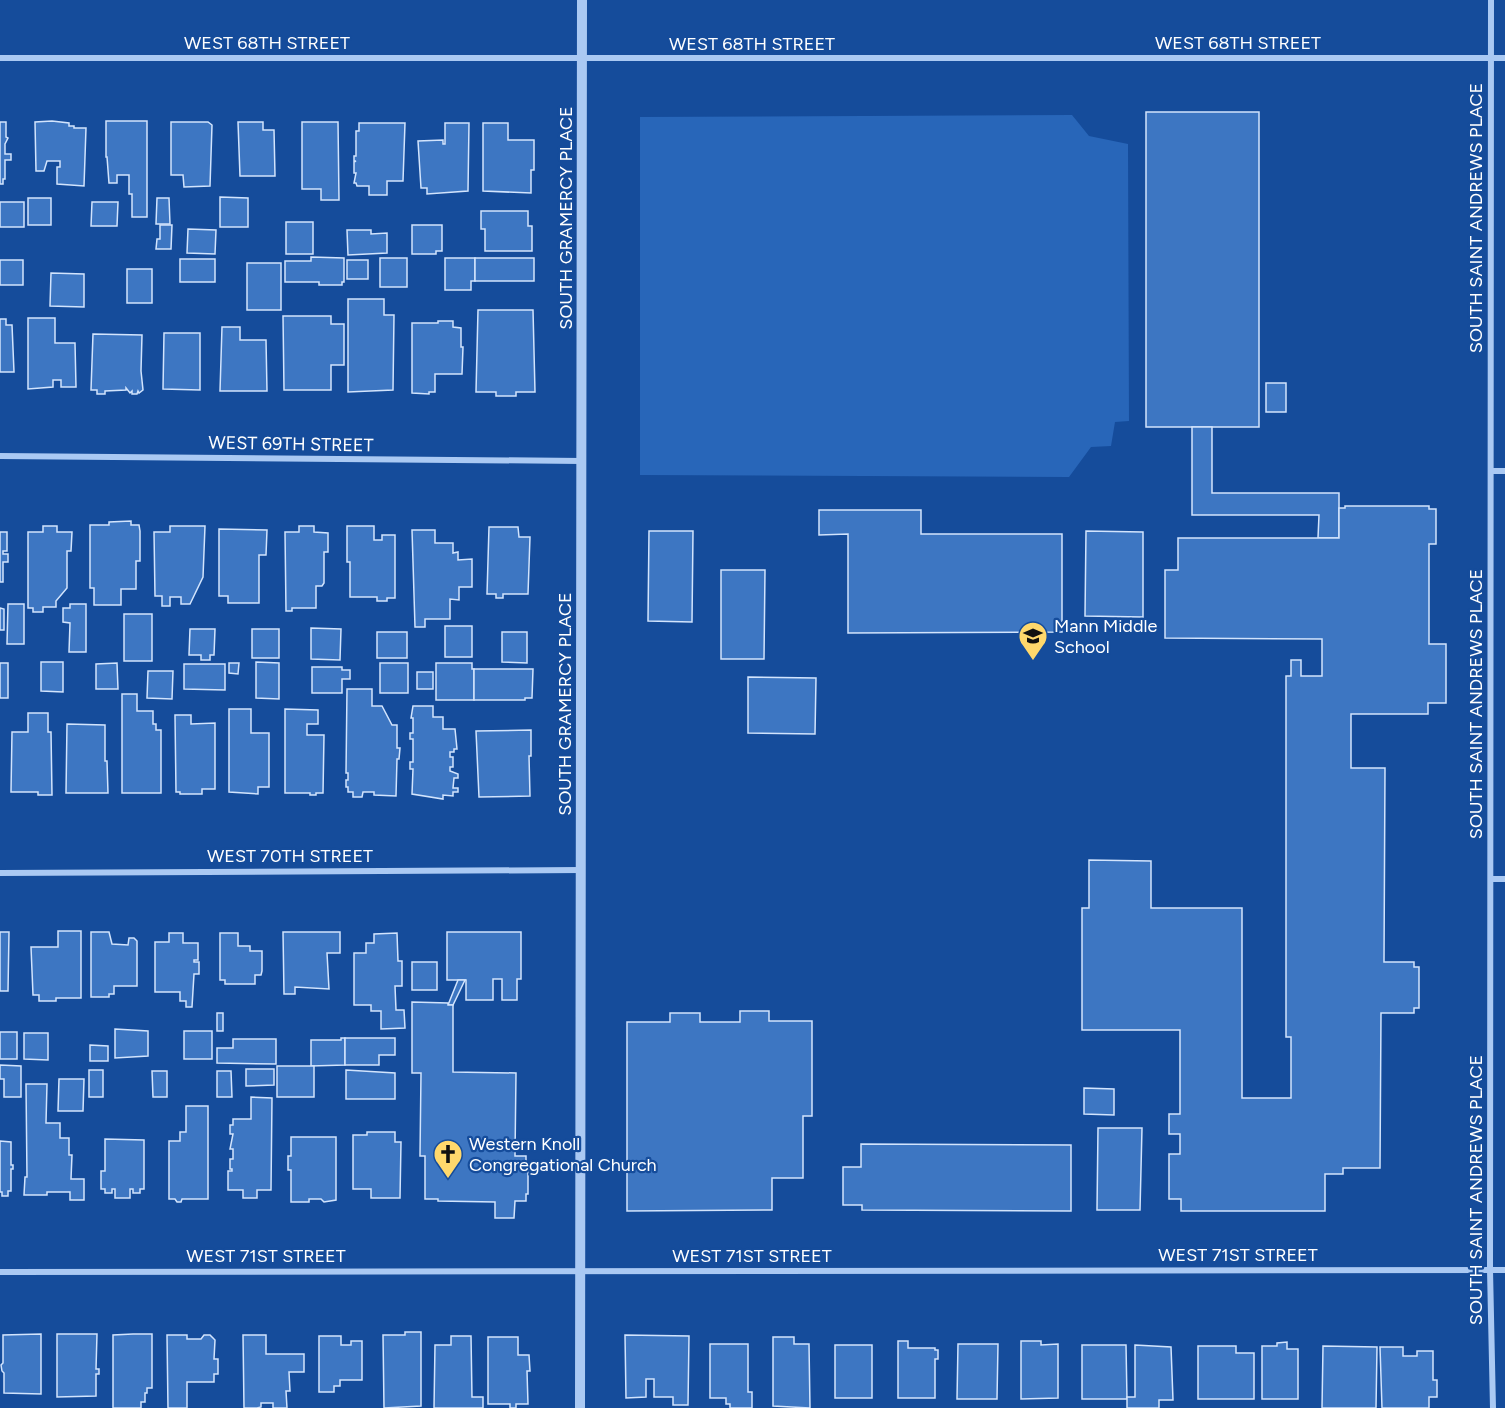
<svg xmlns="http://www.w3.org/2000/svg" width="1505" height="1408" viewBox="0 0 1505 1408" font-family="Figtree,sans-serif">
<style>
.green{fill:#2866b9}
.building{fill:#3d76c2;stroke:#d2e4fd;stroke-width:1.5}
.lines{fill:none;stroke-linecap:round;stroke-linejoin:round}
.minor{stroke:#aac9f3;stroke-width:6}
.tertiary{stroke:#aac9f3;stroke-width:10}
.labels{text-anchor:middle;stroke-width:4.5;stroke-linejoin:round;paint-order:stroke}
.street-label{font-size:18px;fill:#fff;stroke:#154c9b}
.poi-label{font-size:18px;fill:#fff;stroke:#154c9b;text-anchor:start}
</style>
<rect width="100%" height="100%" fill="#154c9b"/>
<path class="green" d="M1072 115 1089 136 1128 144 1129 421 1115 422 1111 446 1091 447 1069 477 640 475V117Z"/>
<g class="building">
<rect x="1146" y="112" width="113" height="315"/>
<path d="M52 121 69 123V126H74V128H86L84 186 57 184V167H60V161H47L44 171H36L35 122Z"/>
<path d="M106 121H147V217H132V194H129V175H117V183H109L107 157H106Z"/>
<path d="M0 122H6V137L8 138 5 144V154H11V160H5V179H3V184H0Z"/>
<path d="M171 122H208L212 125 210 186 184 187 183 175H171Z"/>
<path d="M238 122H263V130H274L275 176H240Z"/>
<path d="M302 122H338L339 200H321V189H302Z"/>
<path d="M359 123H405L403 181H387V195H369V186H357L356 183H354L356 173H354V162L356 161H354V156H356V131H359Z"/>
<path d="M445 123H469L468 191 427 194V188H421L418 141 443 140V144H445Z"/>
<path d="M483 123H508V140H534V170H531V193L483 191Z"/>
<path d="M220 197 248 198V227H220Z"/>
<rect x="28" y="198" width="23" height="27"/>
<path d="M157 198H169L170 224H156Z"/>
<rect x="0" y="202" width="24" height="25"/>
<path d="M92 202H118L117 226H91Z"/>
<path d="M481 211H528V226H532V251H485V229H481Z"/>
<rect x="286" y="222" width="27" height="32"/>
<path d="M160 225H172L171 249H156L157 239H160Z"/>
<path d="M412 225H442V251H436V254H412Z"/>
<path d="M188 229 216 230 215 254 187 253Z"/>
<path d="M347 230H371V234L387 233V253L348 255Z"/>
<path d="M311 257 344 258V282H342V285H319V282H285V261H311Z"/>
<rect x="380" y="258" width="27" height="29"/>
<path d="M445 258H475V281H471V290H445Z"/>
<rect x="475" y="258" width="59" height="23"/>
<rect x="180" y="259" width="35" height="23"/>
<rect x="0" y="260" width="23" height="25"/>
<rect x="347" y="260" width="21" height="19"/>
<rect x="247" y="263" width="34" height="47"/>
<rect x="127" y="269" width="25" height="34"/>
<path d="M51 273 84 274V307L50 306Z"/>
<path d="M348 299H384V315H394L393 390 348 392Z"/>
<path d="M478 310H533L535 392H516V396H496V392H476Z"/>
<path d="M283 316H331V324H344V365H331V390H284Z"/>
<path d="M28 318H55V343H75L76 387H61V380H53V387L28 389Z"/>
<path d="M0 319H6V325H12L14 372H0Z"/>
<path d="M438 321H453V327L461 328V347H463L462 374H435V392H429V394L412 393V323H438Z"/>
<path d="M222 327H240V340H266L267 391H220Z"/>
<path d="M164 333H200V390L163 389Z"/>
<path d="M93 334 142 335 141 371 143 390 139 393 138 391 137 394H132V391L130 393 126 388V390L105 391V394H97V390H91Z"/>
<rect x="1266" y="383" width="20" height="29"/>
<path d="M1192 427H1212V493H1339V538H1318L1319 515H1192Z"/>
<path d="M1345 506H1429V509H1436V544H1429V644H1446V703H1428V714H1351V768H1385L1384 962H1414V967H1419V1008H1414V1013H1381L1380 1168H1343V1174H1325V1211H1181V1199H1169V1154H1180V1134H1169V1114H1180V1030H1082V908H1089V860L1151 861V908H1242V1098H1291V1037H1286V676H1291V660H1301V676H1322V639L1165 638V570H1178V538H1339V508H1345Z"/>
<path d="M819 510H921V534H1062V632L848 633V534L819 535Z"/>
<path d="M131 521V525H139L140 531V561H136V589H121V605H94V588H90V525H109V522Z"/>
<path d="M43 526H57V532H72L71 551H67V588L56 601V607H43V612H33V608H28V532H43Z"/>
<path d="M170 526H205L203 577 190 604H181V597H170V606H162V596H155L154 532H170Z"/>
<path d="M299 526H314V532L328 533V552H324V583L322 586H316V608H292V611H286L285 532H299Z"/>
<path d="M347 526H374V540H382V535H395V598H387V601H377V597H350V562H347Z"/>
<path d="M489 527H518L519 537H530L528 594H503V598H496V594H487Z"/>
<path d="M219 529 267 530 266 555H259V603H228V596H219Z"/>
<path d="M412 530H435V543H453V553L458 552V560L472 559V587H459V600L450 599V619H425V627H415Z"/>
<path d="M649 531H693L692 622 648 621Z"/>
<path d="M1086 531 1143 532V617L1085 616Z"/>
<path d="M0 532H7V551H3V554H8V562H3V582H0Z"/>
<path d="M721 570H765L764 659H721Z"/>
<path d="M8 604H24V644H7Z"/>
<path d="M70 604H86V652H69L70 623 63 622V608H70Z"/>
<path d="M0 608 4 609V630H0Z"/>
<rect x="124" y="614" width="28" height="47"/>
<rect x="445" y="626" width="27" height="31"/>
<path d="M311 628 341 629 340 660 311 659Z"/>
<path d="M190 629H215L214 655H210V660H201V655H189Z"/>
<rect x="252" y="629" width="27" height="29"/>
<rect x="377" y="632" width="30" height="26"/>
<path d="M502 632H527V663L502 662Z"/>
<path d="M41 662H63V692L41 691Z"/>
<path d="M256 662 279 663V699L256 698Z"/>
<rect x="0" y="663" width="8" height="35"/>
<path d="M117 663 118 689H96V664Z"/>
<path d="M229 663H239L238 674 229 673Z"/>
<rect x="380" y="663" width="28" height="30"/>
<path d="M436 663H472V669H474V700H436Z"/>
<path d="M184 664H225V690L184 689Z"/>
<path d="M312 667H342V670H350V679H342V693H312Z"/>
<path d="M474 669H533L532 698H525V700H474Z"/>
<path d="M148 671H173L172 699 147 698Z"/>
<rect x="417" y="672" width="16" height="17"/>
<path d="M748 677 816 678 815 734 748 733Z"/>
<path d="M347 689H372V706H382L392 725H397V748H400L399 759H397L396 796 374 795V792H363L362 797H353V792H348V787H346V780H348V773H346Z"/>
<path d="M122 694H137V711H153V724H156V730H161V793H122Z"/>
<path d="M413 706H433V717H443V729H455L457 749H454V752H450V757H453V767H450V771L458 774V778H454L453 788H458V792H453V796L443 795V799L412 794 413 769H410V762H413V739H410V733H413V718H411Z"/>
<path d="M229 709H251V733H269V787H258V794L229 792Z"/>
<path d="M285 709 318 710V724H307V735H324L323 793H316V795H310V793H285Z"/>
<path d="M28 713H48V732H51L52 795H38V792H11L12 732H28Z"/>
<path d="M175 715H191V724L215 723V789H202V794H180V792H176Z"/>
<path d="M67 724 105 725V761H107L108 793H66Z"/>
<path d="M531 730V756H529L530 796 479 797 476 731Z"/>
<path d="M58 931H81V998H56V1001H39V995H33L31 947H58Z"/>
<path d="M0 932H9L8 991H0Z"/>
<path d="M91 932H109L112 944 128 945 129 938H134L137 941V986H114V994H109V997H91Z"/>
<path d="M283 932H340V953H327L329 989 295 987V994H284Z"/>
<path d="M447 932H521V979H517V1000H502V979H493V1000H466V980H447Z"/>
<path d="M169 933H183V943H198V960H194V962H199V974H194L192 1007H186V1001H180V992H155V942H169Z"/>
<path d="M220 933H238V946H250V951H262V971L261 975H255V984H225V980H220Z"/>
<path d="M397 933 398 961H402V986H395L396 1010H404L405 1028 381 1029V1011H371V1005H354V953H366V943H374V934Z"/>
<rect x="412" y="962" width="25" height="28"/>
<path d="M458 980H465L453 1005H448Z"/>
<path d="M412 1002 448 1003V1005H453V1072L516 1073 515 1156H526V1167H528V1194H526V1201H515L514 1218H495V1202L438 1201V1199H425V1156H420L421 1073H412Z"/>
<path d="M740 1011H769V1021H812V1116H803V1178H772V1210L627 1211V1022H670V1013H700V1022H740Z"/>
<rect x="217" y="1013" width="6" height="18"/>
<path d="M115 1029 148 1031V1056L115 1058Z"/>
<rect x="184" y="1031" width="28" height="28"/>
<rect x="0" y="1032" width="17" height="27"/>
<path d="M24 1033H48V1060L24 1059Z"/>
<path d="M341 1038H345V1065L311 1066V1040H341Z"/>
<path d="M345 1038H395V1055H379V1065H345Z"/>
<path d="M233 1039H276V1064L217 1063V1048H233Z"/>
<path d="M90 1045 108 1046V1061H90Z"/>
<path d="M0 1065 21 1066V1097H4V1079H0Z"/>
<rect x="277" y="1066" width="37" height="31"/>
<path d="M246 1069H274V1085L246 1086Z"/>
<rect x="89" y="1070" width="14" height="27"/>
<path d="M346 1070 395 1073V1099H346Z"/>
<path d="M152 1071H167V1097H153Z"/>
<path d="M217 1071H231L232 1097H217Z"/>
<path d="M59 1079H84L83 1111H58Z"/>
<path d="M26 1084H47L46 1123H60V1138H69V1155H72L71 1179H84V1200H70V1192H47V1195H24L25 1177H27Z"/>
<path d="M1084 1088 1114 1089V1115L1084 1114Z"/>
<path d="M251 1097 272 1098 271 1190H257V1198H243V1190H228V1171H232V1169H230V1159H233V1149H230L233 1134H230V1125H233V1119H251Z"/>
<path d="M186 1106H208V1199H182L181 1202H177L175 1199H169V1141H180V1132H186Z"/>
<path d="M1098 1128H1142L1140 1210H1097Z"/>
<path d="M367 1132H395V1142H401L400 1198H371V1189H353V1135H367Z"/>
<path d="M291 1137H336V1200L324 1202 321 1199H309V1202H291V1170H288V1156H291Z"/>
<path d="M105 1139 144 1140V1189H140V1193H133V1189H130V1198H115V1189H112V1193H105V1189H101V1171H105Z"/>
<path d="M0 1141 11 1142V1165H13V1169H11V1191H8V1196H2V1192H0Z"/>
<path d="M861 1144 1071 1145V1211L862 1210V1205H843V1167H861Z"/>
<path d="M405 1332H421V1406L384 1408 383 1335H405Z"/>
<path d="M41 1334V1394L4 1393V1373L2 1371 1 1365 3 1363V1335Z"/>
<path d="M57 1334H97L96 1369H99V1374H96V1396L57 1397Z"/>
<path d="M133 1334H152V1388H147V1393H145V1402H141V1408H113V1335Z"/>
<path d="M167 1335H187V1339H201L204 1335H210L215 1340 214 1359H218V1374H214V1382H187V1408H168Z"/>
<path d="M243 1335H266V1354H304V1372H289L290 1391H286L287 1408H273V1403H261V1407L257 1408H244Z"/>
<path d="M625 1335 689 1336 688 1405H673V1397H654V1379H646V1397L626 1398Z"/>
<path d="M319 1336H341V1345H351V1341H362V1380H340V1386H334V1392H319Z"/>
<path d="M451 1336H471L472 1397H483V1408H434L435 1345H451Z"/>
<path d="M488 1337H518V1355H529L530 1371H527L528 1404H516V1408H510V1404H488Z"/>
<path d="M773 1337H794V1344H809L810 1408 773 1406Z"/>
<path d="M898 1341H908V1348H935V1350H938V1359H935V1398H898Z"/>
<path d="M1021 1341H1041V1345L1058 1344V1398L1021 1399Z"/>
<path d="M1287 1342V1349H1298V1399H1262V1346H1277V1343Z"/>
<path d="M710 1344H748V1392H752V1408H730V1404H726V1398H710Z"/>
<path d="M958 1344H998L997 1399H957Z"/>
<rect x="835" y="1345" width="37" height="53"/>
<path d="M1082 1345H1126L1127 1399H1082Z"/>
<path d="M1135 1345 1171 1347 1173 1400H1159V1408H1127V1397H1135Z"/>
<path d="M1198 1346H1236V1353H1254V1399H1198Z"/>
<path d="M1323 1346 1377 1347 1376 1408H1322Z"/>
<path d="M1380 1347H1403V1356H1417V1351H1433V1380H1437V1397H1429V1408H1382Z"/>
</g>
<g class="lines">
<g class="minor">
<path d="M1491 0 1490 1270 1493 1408"/>
<path d="M0 58H1505"/>
<path d="M0 456 582 461"/>
<path d="M1491 471H1505"/>
<path d="M0 873 581 870"/>
<path d="M1491 879H1505"/>
<path d="M0 1272 1505 1270"/>
</g>
<path class="tertiary" d="M580 1408 582 0"/>
</g>
<defs>
<g id="school-pin" transform="scale(1.5)"><path d="M0 17L-7.5 6A9.5 9.5 0 1 1 7.5 6Z" fill="#ffd86c" stroke="#154c9b"/><path d="M0-5L7-2L0 1L-7-2ZM-4 1L0 2.5L4 1V4Q0 6-4 4Z" fill="#111"/></g>
<g id="church-pin" transform="scale(1.5)"><path d="M0 17L-7.5 6A9.5 9.5 0 1 1 7.5 6Z" fill="#ffd86c" stroke="#154c9b"/><path d="M-1.2-6h2.4v3.5h3.3v2.4h-3.3V6h-2.4V-.1h-3.3v-2.4h3.3Z" fill="#111"/></g>
</defs>
<g fill-rule="evenodd">
<use href="#school-pin" x="1033" y="636"/>
<use href="#church-pin" x="448" y="1154"/>
</g>
<g class="labels">
<g class="street-label">
<text x="267" y="49">WEST 68TH STREET</text>
<text x="1238" y="49">WEST 68TH STREET</text>
<text x="752" y="50">WEST 68TH STREET</text>
<text transform="translate(566 218) rotate(-90)" y="6">SOUTH GRAMERCY PLACE</text>
<text transform="translate(1476 218) rotate(-90)" y="6">SOUTH SAINT ANDREWS PLACE</text>
<text transform="translate(291 444) rotate(1)" y="6">WEST 69TH STREET</text>
<text transform="translate(565 704) rotate(-90)" y="6">SOUTH GRAMERCY PLACE</text>
<text transform="translate(1476 704) rotate(-90)" y="6">SOUTH SAINT ANDREWS PLACE</text>
<text x="290" y="862">WEST 70TH STREET</text>
<text transform="translate(1476 1190) rotate(-90)" y="6">SOUTH SAINT ANDREWS PLACE</text>
<text x="1238" y="1261">WEST 71ST STREET</text>
<text x="266" y="1262">WEST 71ST STREET</text>
<text x="752" y="1262">WEST 71ST STREET</text>
</g>
<g class="poi-label">
<text x="1054" y="632">Mann Middle<tspan x="1054" dy="21">School</tspan></text>
<text x="469" y="1150">Western Knoll<tspan x="469" dy="21">Congregational Church</tspan></text>
</g>
</g>
</svg>
